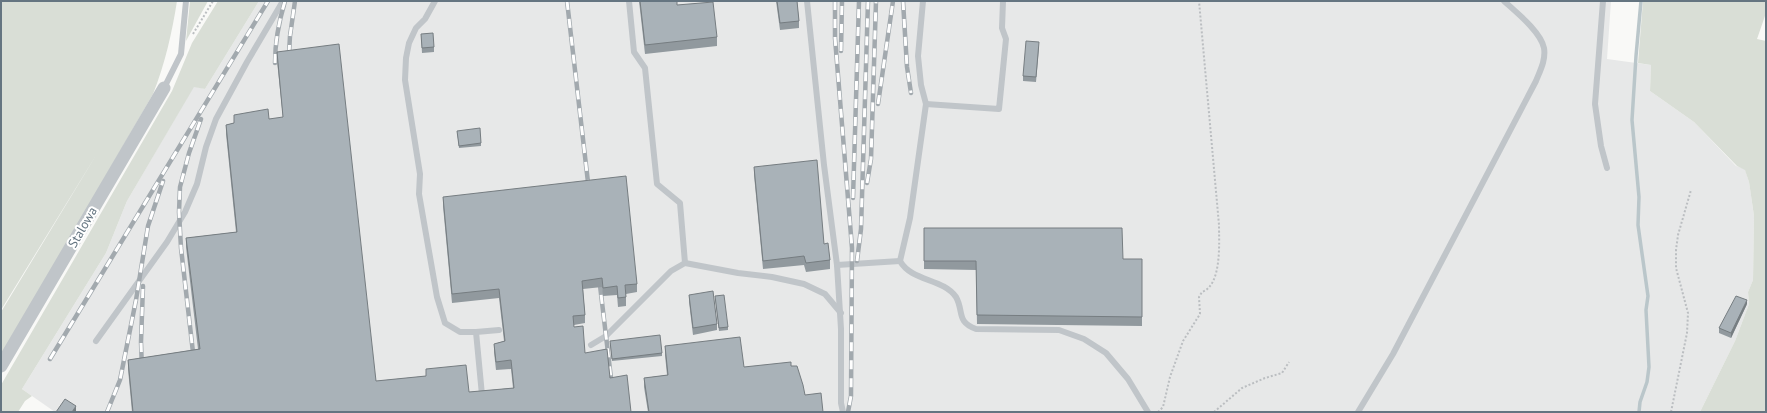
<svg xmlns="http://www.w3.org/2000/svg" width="1767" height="413" viewBox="0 0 1767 413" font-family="'PT Sans',sans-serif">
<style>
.built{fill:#e7e8e8}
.green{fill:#d9ded6}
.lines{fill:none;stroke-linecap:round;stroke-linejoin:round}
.stream{stroke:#bac6ca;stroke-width:3.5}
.path{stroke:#bbbec1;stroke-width:2;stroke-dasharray:2 2;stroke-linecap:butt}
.lane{stroke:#c0c5c9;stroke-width:6}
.street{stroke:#c0c5c9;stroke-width:13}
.rail-casing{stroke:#a2a9ae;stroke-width:4.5}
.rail{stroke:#fff;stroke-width:3;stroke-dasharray:9;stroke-linecap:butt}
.wall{fill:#91999e}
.shaded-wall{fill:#767d81}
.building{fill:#a9b2b8;stroke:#767d81}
.labels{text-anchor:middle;stroke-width:4;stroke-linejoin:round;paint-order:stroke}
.street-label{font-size:13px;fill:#657581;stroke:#fff}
</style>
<rect width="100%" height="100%" fill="#f9f9f7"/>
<path class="built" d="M259 1H1611L1607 59 1651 65 1650 91 1694 122 1736 166 1745 169 1749 182 1754 216 1753 280 1748 292 1749 304 1735 341 1700 412H55L22 389 106 253 127 201 194 86 205 89Z"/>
<g class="green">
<path d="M1 1H177C172 33 165 64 153 94L1 357V312L98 152 1 310Z"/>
<path d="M190 1H208L186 41Z"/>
<path d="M218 1H259L205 89 194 87 127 201 106 253 22 389 32 396 25 401 18 412H1V385L172 91 192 43Z"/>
<path d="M1643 1H1766V13L1757 39 1766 41V412H1700L1735 341 1749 304 1748 292 1753 280 1754 216 1749 182 1745 170 1737 166 1694 122 1650 91 1651 65 1638 63Z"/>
</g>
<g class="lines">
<path class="stream" d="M1639 412 1640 402 1647 382 1649 367 1646 310 1648 296 1638 225 1639 197 1632 120 1636 56 1641 1"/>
<g class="path">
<path d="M193 34 213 1"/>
<path d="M1158 412 1163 407 1170 377 1183 341 1200 314 1199 297 1202 292C1222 285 1219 243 1219 225L1199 1"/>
<path d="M1214 412 1242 388 1265 378 1282 373 1289 362"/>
<path d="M1671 412 1687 333 1688 313 1676 268V250L1678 235 1691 190"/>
</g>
<g class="lane">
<path d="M435 1 425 19 416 28 409 43 406 58 405 80 420 174 419 194 437 297 445 323 460 332H476L499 330"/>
<path d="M629 1 634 52 645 68 657 184 680 203 685 263"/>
<path d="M807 1 824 165 837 265 841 329V403L843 412"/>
<path d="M923 1 918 56 921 85 926 104 910 218 900 261C912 282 943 278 956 297 964 311 956 322 976 329L1059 330 1084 339 1106 353 1128 379 1148 412"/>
<path d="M1603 1 1595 104 1601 146 1607 168"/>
<path d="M164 88 181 54 186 1"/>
<path d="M926 104 999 109 1006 39 1002 28 1003 1"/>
<path d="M837 265 900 261"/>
<path d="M476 332 482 395"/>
<path d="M96 341 167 242 185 212 197 184 206 147 216 119 247 62 283 1"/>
<path d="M591 345 606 336 671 271 685 263 738 273 772 277 804 284 825 294 841 313"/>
<path d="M1358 412 1393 354 1536 81C1540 71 1546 60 1544 48 1541 32 1516 12 1504 1"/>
</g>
<path class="street" d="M1 366 164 88"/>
<g class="rail-casing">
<g id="rail">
<path d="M567 1 589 191"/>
<path d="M835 1V38L852 248 851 396 848 412"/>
<path d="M903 1 907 67 911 93"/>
<path d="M841 51 842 1"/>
<path d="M289 54 290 36 295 1"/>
<path d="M275 63C275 42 279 21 285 1"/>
<path d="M878 104 893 1"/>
<path d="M867 183 871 159 876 1"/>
<path d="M853 198 859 1"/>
<path d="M857 261 861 229 868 1"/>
<path d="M599 277 615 412"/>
<path d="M50 359 268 1"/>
<path d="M194 361 181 248 179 212 180 187 189 153 201 119"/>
<path d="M142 370 141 342 143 286"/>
<path d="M107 412 120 380 136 300 148 226 163 181"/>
</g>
</g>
<use href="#rail" class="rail"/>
</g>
<g class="wall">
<path d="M639 1H677V5L717 37V46L645 54Z"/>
<path d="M776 1H797L799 21V28L780 30Z"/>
<path d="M421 34 434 47V52L422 53Z"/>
<path d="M1039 47 1036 82 1023 81V76Z"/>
<path d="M277 52 376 381 426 376V369L469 392 513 388 511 369 496 370 494 352V344L504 341 499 298 452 303 443 206V197L637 284V292L626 294V306L618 307 617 295 603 296 602 287 583 289 585 315V323L574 325V327L585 353 610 378 631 412H132L128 369V360L198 349 186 247V238L236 232 226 134V125L234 123V115L269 119 283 118 277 61Z"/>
<path d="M457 131 481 143V146L459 148Z"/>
<path d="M754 167 824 244 830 260V269L806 272 804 265 763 269 754 175Z"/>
<path d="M924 228 1123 259H1142V326L977 324 976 270 924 269Z"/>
<path d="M689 295 717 324V330L693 335 689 302Z"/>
<path d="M715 298 728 327V330L719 331Z"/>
<path d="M1747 304 1731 338 1719 333V328Z"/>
<path d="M610 343 662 353V356L612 361Z"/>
<path d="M665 346 744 367 791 366 805 395 823 412H648L644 387V378L667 375 665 355Z"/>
</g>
<g class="shaded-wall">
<path d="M1747 300V304L1731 338V333Z"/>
<path d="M76 406V411L75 412H72Z"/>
</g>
<g class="building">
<path d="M640 1H677V5L713 2 717 37 645 45Z"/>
<path d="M777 1H797L799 21 780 23Z"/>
<path d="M433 33 434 47 422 48 421 34Z"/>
<path d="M1026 41 1039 42 1036 77 1023 76Z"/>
<path d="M339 44 376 381 426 376V369L466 365 469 392 514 388 511 360 496 362 494 344 505 341 499 289 452 294 443 197 626 176 637 284 625 285 626 297 618 298 617 286 603 288 602 278 582 281 585 315 573 316 574 327 583 326 585 353 607 349 610 378 627 375 631 412H133L128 360 200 349 186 238 237 232 226 125 234 123V115L268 109 269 119 283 117 277 52Z"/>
<path d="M480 128 481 143 459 146 457 131Z"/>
<path d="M817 160 824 244 828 243 830 260 806 263 804 256 763 261 754 167Z"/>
<path d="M924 228H1122L1123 259H1142V317L977 315 976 261H924Z"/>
<path d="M713 291 717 324 693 328 689 295Z"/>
<path d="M724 295 728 327 719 328 715 296Z"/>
<path d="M1736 296 1747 300 1731 333 1719 328Z"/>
<path d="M660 335 662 353 612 359 610 341Z"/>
<path d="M740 337 744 367 791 362V366H797L803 385 805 395 821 393 823 412H649L644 378 668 375 665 346Z"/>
<path d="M65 399 76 406 72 412H56Z"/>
</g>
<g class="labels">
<g class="street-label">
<text transform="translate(82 227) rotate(-60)" y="5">Stalowa</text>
</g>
</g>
<rect width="1767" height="413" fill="none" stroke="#657581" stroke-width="4"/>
</svg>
